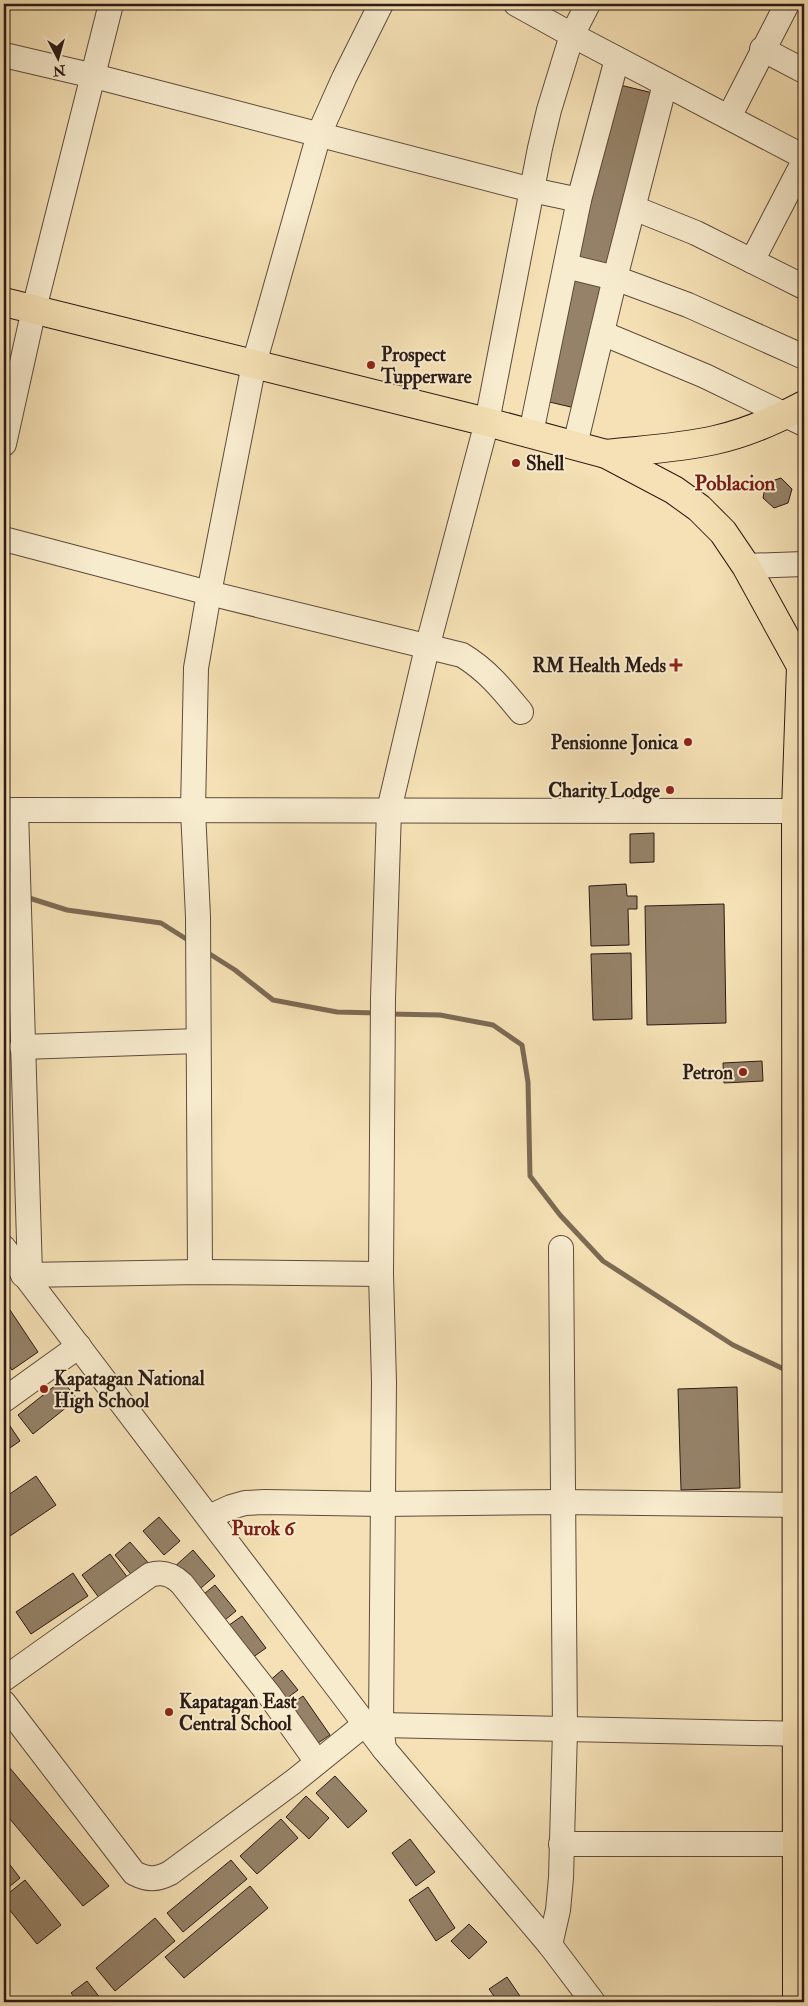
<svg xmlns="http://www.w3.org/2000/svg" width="808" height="2006" viewBox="0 0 808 2006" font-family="'IM FELL Double Pica',serif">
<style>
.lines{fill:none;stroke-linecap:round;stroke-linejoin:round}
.stream{stroke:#7c6a54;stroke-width:5}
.building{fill:#958268;stroke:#2c1b14}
.minor-casing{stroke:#5e4c3c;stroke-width:26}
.major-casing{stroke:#2c1b14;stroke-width:30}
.highway-casing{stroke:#2c1b14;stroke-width:30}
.minor{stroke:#f8eccf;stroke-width:24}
.major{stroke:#f5e1b5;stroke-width:28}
.highway{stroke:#f5e1b5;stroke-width:28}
.poi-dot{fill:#8f2418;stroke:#f8eccf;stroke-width:2}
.labels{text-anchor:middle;stroke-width:4;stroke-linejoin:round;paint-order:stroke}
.poi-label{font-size:19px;font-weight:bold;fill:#2c1b14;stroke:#f8eccf;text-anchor:start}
.neighbourhood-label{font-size:20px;font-weight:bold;fill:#7a1f14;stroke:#f8eccf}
.quarter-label{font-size:21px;font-weight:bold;fill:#7a1f14;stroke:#f8eccf}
</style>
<rect width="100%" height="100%" fill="#f5e1b5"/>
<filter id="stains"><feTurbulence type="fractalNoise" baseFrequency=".004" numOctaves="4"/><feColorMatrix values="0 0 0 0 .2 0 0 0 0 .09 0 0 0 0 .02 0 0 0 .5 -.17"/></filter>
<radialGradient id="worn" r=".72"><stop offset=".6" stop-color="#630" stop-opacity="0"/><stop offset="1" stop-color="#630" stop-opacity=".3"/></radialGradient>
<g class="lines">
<g class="stream">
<path d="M26 897 67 910 161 923 191 942"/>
<path d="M205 951 235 970 273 1000 337 1012 377 1013"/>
<path d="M390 1014 440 1015 493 1025 522 1045 528 1082 530 1176 560 1215 603 1261 733 1345 788 1371"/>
</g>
</g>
<g class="building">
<path d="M616 84 657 94 612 271 570 260Z"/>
<path d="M571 276 606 285 575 408 541 400Z"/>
<path d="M781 478 792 489 788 503 774 508 763 498 766 483Z"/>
<path d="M654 833V862L630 863V834Z"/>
<path d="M626 884 627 896H637V909H628L629 945 591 946 589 886Z"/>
<path d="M724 904 726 1023 647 1025 645 906Z"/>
<path d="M631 953 632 1019 593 1020 591 954Z"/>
<path d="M762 1061 763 1081 724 1083 723 1063Z"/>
<path d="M4 1301 38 1352 12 1370 4 1358Z"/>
<path d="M62 1380 77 1399 33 1434 18 1415Z"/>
<path d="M737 1387 740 1488 681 1490 678 1389Z"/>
<path d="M6 1420 20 1441 4 1452V1422Z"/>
<path d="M36 1476 56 1505 4 1540V1498Z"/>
<path d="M159 1517 180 1541 164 1555 143 1531Z"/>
<path d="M130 1542 151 1566 135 1579 115 1555Z"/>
<path d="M193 1550 215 1576 195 1593 173 1568Z"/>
<path d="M110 1554 128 1578 100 1599 82 1575Z"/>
<path d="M73 1573 88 1596 31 1634 16 1612Z"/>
<path d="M215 1585 236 1611 220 1624 199 1598Z"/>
<path d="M242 1616 266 1648 249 1660 225 1628Z"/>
<path d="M282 1670 298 1690 282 1702 267 1683Z"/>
<path d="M303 1696 330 1735 312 1747 286 1708Z"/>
<path d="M9 1767 109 1886 83 1906 4 1812V1771Z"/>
<path d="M335 1776 367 1811 348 1828 316 1793Z"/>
<path d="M306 1796 329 1818 309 1839 286 1817Z"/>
<path d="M281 1819 298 1838 257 1874 240 1856Z"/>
<path d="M410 1839 435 1872 416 1886 392 1853Z"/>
<path d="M4 1857 20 1878 4 1891Z"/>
<path d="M231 1860 247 1879 183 1932 167 1913Z"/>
<path d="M25 1880 61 1925 37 1944 4 1903V1897Z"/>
<path d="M250 1886 268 1908 184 1978 165 1957Z"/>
<path d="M428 1887 455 1928 436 1941 409 1900Z"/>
<path d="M155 1918 175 1941 115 1991 96 1968Z"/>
<path d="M469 1924 487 1942 469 1959 451 1941Z"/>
<path d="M507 1977 524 2002H498L489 1989Z"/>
<path d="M87 1981 101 1999 96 2002H78L71 1993Z"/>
</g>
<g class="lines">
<g class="minor-casing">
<g id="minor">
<path d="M516 4 572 35 804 157"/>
<path d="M762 49 804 71"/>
<path d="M4 55 94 76 532 190 579 200"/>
<path d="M729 117 787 4"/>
<path d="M634 208 696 233 804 287"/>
<path d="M752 261 804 161"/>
<path d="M566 266 615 278 688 305 804 357"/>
<path d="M602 333 705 376 804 424"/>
<path d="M531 433 579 200 617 59"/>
<path d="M4 444 34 309 111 4"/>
<path d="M575 445 615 278 665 84"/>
<path d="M4 539 209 593 462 655C487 670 503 690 521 712"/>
<path d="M746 566 804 564"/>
<path d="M4 810 804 811"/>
<path d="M16 810 30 1274"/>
<path d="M22 1047 198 1041"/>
<path d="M4 1248 384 1749 550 1945 593 2002"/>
<path d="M200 1272 198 917 193 810 196 668 209 593 254 364 319 134 344 78 381 4"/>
<path d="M23 1275 200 1272 381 1274"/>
<path d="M4 1400 79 1346"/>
<path d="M209 1517 231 1507 245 1503 265 1502 382 1504 562 1502 804 1505"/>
<path d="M4 1679 150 1575C163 1571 172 1574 182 1584L270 1696 317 1762"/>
<path d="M4 1703 134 1873C148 1880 156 1880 170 1873L293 1782 365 1724"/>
<path d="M381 1725 804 1734"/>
<path d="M384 1749 381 1725 384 1382 381 1274 383 998 389 810 427 648 487 422 540 148 549 110 572 35 588 4"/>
<path d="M561 1844H797"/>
<path d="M550 1945 558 1910 561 1878 565 1730 561 1248"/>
</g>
</g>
<g class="major-casing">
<g id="major">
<path d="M4 302 487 422 606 454 674 490 699 508 723 532 746 566 801 666"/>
<path d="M606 454C642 450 680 448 715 440 747 433 776 420 804 405"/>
</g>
</g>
<g class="highway-casing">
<path id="highway" d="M797 2002 796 811 801 666 804 647"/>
</g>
<use href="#minor" class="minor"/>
<use href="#major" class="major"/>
<use href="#highway" class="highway"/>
</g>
<g class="poi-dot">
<circle cx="371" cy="365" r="5"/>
<circle cx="516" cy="463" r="5"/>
<path d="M673.5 657.5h5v5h5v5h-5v5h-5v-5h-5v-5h5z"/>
<circle cx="688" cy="742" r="5"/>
<circle cx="670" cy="790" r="5"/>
<circle cx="743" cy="1072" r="5"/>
<circle cx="44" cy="1389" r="5"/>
<circle cx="169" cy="1712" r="5"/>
</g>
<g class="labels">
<g class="poi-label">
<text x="381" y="361">Prospect<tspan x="381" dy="22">Tupperware</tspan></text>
<text x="526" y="470">Shell</text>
<text x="666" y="672" text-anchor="end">RM Health Meds</text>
<text x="678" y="749" text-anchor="end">Pensionne Jonica</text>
<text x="660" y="797" text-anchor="end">Charity Lodge</text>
<text x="733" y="1079" text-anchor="end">Petron</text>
<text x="54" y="1385">Kapatagan National<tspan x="54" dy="22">High School</tspan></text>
<text x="179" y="1708">Kapatagan East<tspan x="179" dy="22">Central School</tspan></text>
</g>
<g class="neighbourhood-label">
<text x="263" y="1535">Purok 6</text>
</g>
<g class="quarter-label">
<text x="735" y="490">Poblacion</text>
</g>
</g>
<rect width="808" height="2006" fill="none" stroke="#f5e1b5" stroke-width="20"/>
<rect x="5" y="5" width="798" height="1996" fill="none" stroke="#2c1b14" stroke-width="2.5"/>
<rect x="10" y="10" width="788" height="1986" fill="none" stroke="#2c1b14"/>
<g transform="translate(58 58) rotate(174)" stroke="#f8eccf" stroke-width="4" paint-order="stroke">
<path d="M0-4L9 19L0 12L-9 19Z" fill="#2c1b14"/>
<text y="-8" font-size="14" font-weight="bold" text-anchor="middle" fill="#2c1b14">N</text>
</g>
<rect width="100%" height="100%" filter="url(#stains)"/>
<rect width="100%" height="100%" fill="url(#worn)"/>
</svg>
